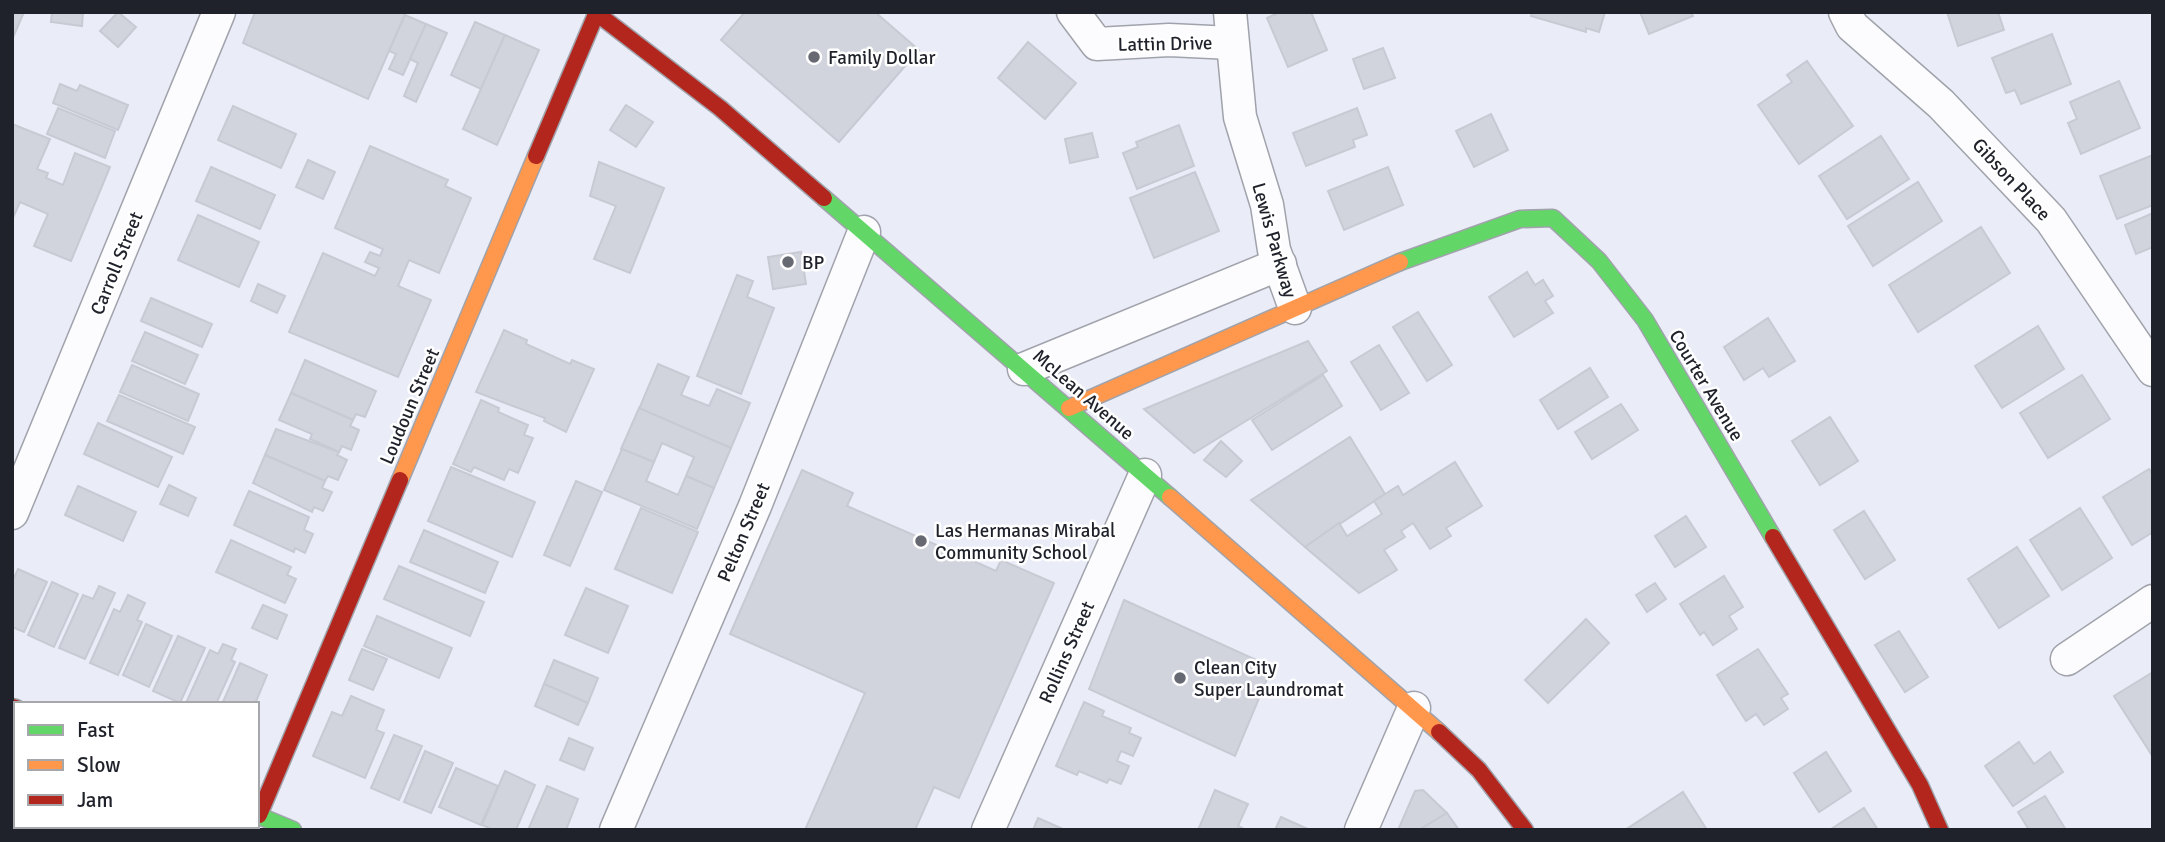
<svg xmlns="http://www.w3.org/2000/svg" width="2165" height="842" viewBox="0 0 2165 842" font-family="Signika,sans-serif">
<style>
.building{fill:#d1d4dd;stroke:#c8cad3;stroke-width:2}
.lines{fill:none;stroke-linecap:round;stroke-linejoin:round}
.street-casing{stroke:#a0a3ab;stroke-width:35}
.fast-casing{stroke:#a0a3ab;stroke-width:19}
.slow-casing{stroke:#a0a3ab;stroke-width:19}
.jam-casing{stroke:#a0a3ab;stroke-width:19}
.street{stroke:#fcfcfe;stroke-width:32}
.fast{stroke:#63d668;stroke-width:16}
.slow{stroke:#ff974d;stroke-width:16}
.jam{stroke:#b3261e;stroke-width:16}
.poi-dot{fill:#666972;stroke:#fff;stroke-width:2.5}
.labels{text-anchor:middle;stroke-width:5;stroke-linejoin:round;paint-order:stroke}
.street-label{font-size:19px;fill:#1f222a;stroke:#fff}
.poi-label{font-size:19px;fill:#1f222a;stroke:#fff;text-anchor:start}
</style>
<rect width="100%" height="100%" fill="#eaedf7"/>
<g class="building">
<path d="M12 12H24L12 40Z"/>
<path d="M52 12H83L82 26 51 22Z"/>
<path d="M118 12 136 27 118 47 100 31Z"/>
<path d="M255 12H406L368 99 243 43Z"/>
<path d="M745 12H875L919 50 839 142 721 40Z"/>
<path d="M1280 12H1311L1327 50 1288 67 1267 18Z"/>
<path d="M1532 12H1605L1599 32 1586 28V32L1531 16Z"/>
<path d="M1640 12H1691L1693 16 1649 34Z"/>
<path d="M1947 12H1998L2004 30 1958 46Z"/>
<path d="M405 15 426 24 403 75 389 69 396 54 389 51Z"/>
<path d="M475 22 505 35 481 89 451 75Z"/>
<path d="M426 24 447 33 416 102 404 96 418 63 410 59Z"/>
<path d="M2052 34 2071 84 2021 104 2015 90 2006 93 1992 58Z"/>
<path d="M505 35 539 50 497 145 463 129Z"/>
<path d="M1028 42 1076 83 1045 119 998 78Z"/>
<path d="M1383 48 1395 78 1364 89 1353 59Z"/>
<path d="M1807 61 1853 126 1799 164 1758 105 1792 82 1787 75Z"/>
<path d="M2119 81 2140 128 2081 154 2068 123 2077 119 2070 102Z"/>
<path d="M60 84 77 91 80 85 128 105 118 130 53 103Z"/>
<path d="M626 105 653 122 636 147 610 130Z"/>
<path d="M233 106 296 134 281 168 218 140Z"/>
<path d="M58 108 115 131 105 158 47 134Z"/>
<path d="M1357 108 1367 135 1353 140 1355 147 1306 166 1293 133Z"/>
<path d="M1491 114 1508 150 1474 167 1456 131Z"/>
<path d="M12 124 50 139 37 169 48 173 46 178 63 185 75 153 110 167 71 261 34 246 48 214 20 202 12 220Z"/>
<path d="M1179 125 1194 166 1137 189 1123 153 1138 147 1136 142Z"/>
<path d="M1092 133 1098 157 1070 163 1065 139Z"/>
<path d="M1881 136 1909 179 1847 219 1819 176Z"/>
<path d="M370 146 448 180 445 186 471 198 439 273 409 260 398 286 431 300 398 377 289 332 323 253 375 276 379 268 365 262 370 252 380 256 383 249 335 228Z"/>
<path d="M2153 155V205L2117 219 2100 176Z"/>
<path d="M308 160 335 172 323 199 296 187Z"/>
<path d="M599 162 664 188 630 273 594 259 616 206 590 196Z"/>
<path d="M211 167 275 195 260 229 196 201Z"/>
<path d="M1388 167 1403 205 1344 230 1328 191Z"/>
<path d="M1195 172 1219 231 1154 258 1130 198Z"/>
<path d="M1918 182 1942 221 1873 266 1848 226Z"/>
<path d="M2153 213V247L2136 254 2125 225Z"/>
<path d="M198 215 259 242 239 287 178 260Z"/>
<path d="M1981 227 2010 273 1918 332 1889 285Z"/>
<path d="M801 252 806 284 773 289 768 257Z"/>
<path d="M1527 272 1535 285 1543 280 1553 296 1545 301 1553 313 1514 337 1489 297Z"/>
<path d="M737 275 753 281 747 297 774 308 741 394 697 376Z"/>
<path d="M258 284 285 296 277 313 251 301Z"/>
<path d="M151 298 212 324 202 347 141 321Z"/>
<path d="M1418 312 1452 365 1427 381 1393 327Z"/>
<path d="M1768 318 1795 361 1769 377 1763 368 1744 380 1724 347Z"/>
<path d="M2038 326 2064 369 2002 408 1975 366Z"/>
<path d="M504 330 527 340 526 344 570 364 572 360 594 369 566 432 544 421 545 418 476 392Z"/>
<path d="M145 332 198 355 185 384 132 361Z"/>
<path d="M1308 341 1327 371 1194 453 1144 409Z"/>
<path d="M1379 345 1409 393 1381 410 1351 362Z"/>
<path d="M305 360 376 391 365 417 356 414 353 420 291 393Z"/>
<path d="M658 364 689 377 681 395 709 406 717 389 750 403 731 448 639 409Z"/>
<path d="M132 365 199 394 188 421 120 392Z"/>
<path d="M1590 368 1608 397 1558 429 1540 400Z"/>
<path d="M1323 375 1342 406 1272 450 1252 420Z"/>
<path d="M2082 375 2110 419 2048 458 2020 413Z"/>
<path d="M291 393 353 420 350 426 359 430 351 450 342 446 339 452 310 439 312 434 279 420Z"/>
<path d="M119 395 195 427 183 454 107 421Z"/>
<path d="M481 400 499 408 498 412 528 425 524 435 533 438 518 473 509 469 504 480 474 467 471 472 453 464Z"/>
<path d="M1621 404 1638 430 1592 459 1575 432Z"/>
<path d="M639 408 731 448 714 488 686 476 694 457 662 443 654 462 621 449Z"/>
<path d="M1830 417 1858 461 1820 485 1792 441Z"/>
<path d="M98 423 172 457 158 487 84 454Z"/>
<path d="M276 429 339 452 337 455 347 460 338 480 328 476 325 481 265 455Z"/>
<path d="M1350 437 1385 494 1305 547 1251 500Z"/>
<path d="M1221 441 1242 461 1226 477 1204 460Z"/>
<path d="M622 449 654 462 646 481 678 495 686 476 714 488 697 529 604 490Z"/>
<path d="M265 455 325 481 322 488 332 492 323 511 314 507 312 512 253 483Z"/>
<path d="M1455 462 1482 506 1446 528 1451 536 1430 549 1413 523 1401 531 1405 537 1384 550 1397 570 1359 593 1305 547 1339 523 1347 536 1382 514 1374 501 1398 486 1403 495Z"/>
<path d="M451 467 535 502 512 557 428 521Z"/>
<path d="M2149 469 2153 475V532L2132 545 2103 497Z"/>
<path d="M802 470 853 493 847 506 996 571 1001 560 1054 583 959 798 934 787 915 830H805L865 693 730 634Z"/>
<path d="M576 481 602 492 570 566 544 555Z"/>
<path d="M169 485 196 498 188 516 160 504Z"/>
<path d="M78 486 136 512 123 541 65 515Z"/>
<path d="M249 491 309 517 304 530 313 534 305 553 295 548 294 552 234 525Z"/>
<path d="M641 508 698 532 672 593 615 569Z"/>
<path d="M2080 508 2112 558 2062 590 2030 540Z"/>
<path d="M1864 511 1895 560 1865 579 1834 530Z"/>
<path d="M1686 516 1706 547 1675 567 1655 536Z"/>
<path d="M424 530 498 562 485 593 410 562Z"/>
<path d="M231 540 291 567 287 575 296 579 285 603 216 572Z"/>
<path d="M2017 547 2049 596 1999 628 1968 579Z"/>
<path d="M399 566 484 602 470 636 384 599Z"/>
<path d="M18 569 47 582 24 632 12 627V582Z"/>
<path d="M1724 576 1743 607 1729 616 1737 629 1713 645 1704 632 1700 635 1680 604Z"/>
<path d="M52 582 78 594 54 647 28 635Z"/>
<path d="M1655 583 1666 599 1647 612 1636 595Z"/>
<path d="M99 586 115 593 85 659 59 648 83 595 93 599Z"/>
<path d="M586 588 628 606 608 653 565 635Z"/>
<path d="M128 595 145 603 137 620 142 622 118 675 90 663 114 609 120 612Z"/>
<path d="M1124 600 1272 667 1235 756 1089 689Z"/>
<path d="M263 605 287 615 277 639 252 628Z"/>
<path d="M377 616 452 648 439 678 364 646Z"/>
<path d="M1586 619 1609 643 1548 703 1525 680Z"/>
<path d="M146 624 172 636 149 687 123 675Z"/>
<path d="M1899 631 1928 677 1905 692 1875 645Z"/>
<path d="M178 636 205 648 180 703 153 691Z"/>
<path d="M223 644 236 649 231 660 235 662 216 704 186 703 210 650 218 654Z"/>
<path d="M362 649 387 659 373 690 349 680Z"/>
<path d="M1758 649 1788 694 1781 698 1788 709 1764 725 1756 714 1746 721 1717 675Z"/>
<path d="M554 660 598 678 588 703 544 684Z"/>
<path d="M240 663 267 675 255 704H222Z"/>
<path d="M2153 672V757L2114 696Z"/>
<path d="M544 684 588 703 578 725 535 706Z"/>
<path d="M351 696 384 710 376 730 384 733 365 778 313 756 332 712 342 716Z"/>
<path d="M1084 702 1104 711 1102 716 1131 728 1129 733 1141 738 1133 756 1121 751 1117 761 1129 766 1121 784 1109 779 1107 783 1079 771 1077 775 1056 766Z"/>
<path d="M394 735 422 746 399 800 371 788Z"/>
<path d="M569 738 593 748 584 770 560 760Z"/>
<path d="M2019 742 2034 764 2050 752 2063 772 2013 806 1985 766Z"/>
<path d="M425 751 453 763 431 813 404 802Z"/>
<path d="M1826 752 1851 791 1819 812 1794 773Z"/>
<path d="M456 768 498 786 481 825 439 807Z"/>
<path d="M505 771 535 785 516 830H494L482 825Z"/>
<path d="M12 773 16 775 15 830H12Z"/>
<path d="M547 786 578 799 566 830H528Z"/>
<path d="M1215 790 1248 804 1238 826 1246 830H1198Z"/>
<path d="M1423 790 1447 813 1419 830H1398L1415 791Z"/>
<path d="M1683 792 1707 830H1625Z"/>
<path d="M2045 796 2066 830H2029L2018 812Z"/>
<path d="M1864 808 1878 830 1831 829Z"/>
<path d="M1447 813 1459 830H1419Z"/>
<path d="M1281 817 1310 830H1275Z"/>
<path d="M1038 818 1065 830H1033Z"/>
<path d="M129 826H160L168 830H128Z"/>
</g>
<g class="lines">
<g class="street-casing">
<g id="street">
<path d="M1073 12 1097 44 1169 40 1232 43"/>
<path d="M1230 12 1240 117 1267 205 1274 250 1295 308"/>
<path d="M1845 12 1852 26 1941 104 2051 220 2153 370"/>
<path d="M1024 369 1280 264"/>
<path d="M12 513 219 12"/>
<path d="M2067 659 2153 601"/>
<path d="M616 830 755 506 864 232"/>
<path d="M988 830 1145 475"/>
<path d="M1361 830 1414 708"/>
</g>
</g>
<g class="fast-casing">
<g id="fast">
<path d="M824 198 1170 497"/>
<path d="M1400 262 1520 219 1553 218 1599 261 1645 320 1773 537"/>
<path d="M257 815 293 830"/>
</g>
</g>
<g class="slow-casing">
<g id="slow">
<path d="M1069 408 1400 262"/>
<path d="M400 480 536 156"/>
<path d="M1170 497 1439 732"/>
</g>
</g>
<g class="jam-casing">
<g id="jam">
<path d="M595 12 720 108 824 198"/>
<path d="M536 156 597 12"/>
<path d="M1773 537 1920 785 1940 830"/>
<path d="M12 707 16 708"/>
<path d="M1439 732 1479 770 1525 830"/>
<path d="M259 815 400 480"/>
</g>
</g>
<use href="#street" class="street"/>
<use href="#fast" class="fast"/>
<use href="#slow" class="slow"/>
<use href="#jam" class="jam"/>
</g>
<g class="poi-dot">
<circle cx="814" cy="57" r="7"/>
<circle cx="788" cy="262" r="7"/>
<circle cx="921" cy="541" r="7"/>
<circle cx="1180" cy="678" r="7"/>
</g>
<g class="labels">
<g class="street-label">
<text transform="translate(1165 43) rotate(-1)" y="7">Lattin Drive</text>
<text transform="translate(2012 179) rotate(47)" y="7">Gibson Place</text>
<text transform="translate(1275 240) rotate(74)" y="7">Lewis Parkway</text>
<text transform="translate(116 263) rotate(-68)" y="7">Carroll Street</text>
<text transform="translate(1707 385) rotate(59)" y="7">Courter Avenue</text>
<text transform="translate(1084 394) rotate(41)" y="7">McLean Avenue</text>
<text transform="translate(409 406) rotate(-67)" y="7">Loudoun Street</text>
<text transform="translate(743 532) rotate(-67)" y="7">Pelton Street</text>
<text transform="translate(1066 652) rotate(-66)" y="7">Rollins Street</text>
</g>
<g class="poi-label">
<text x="828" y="64">Family Dollar</text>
<text x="802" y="269">BP</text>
<text x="935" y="537">Las Hermanas Mirabal<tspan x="935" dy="22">Community School</tspan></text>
<text x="1194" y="674">Clean City<tspan x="1194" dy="22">Super Laundromat</tspan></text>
</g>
</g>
<rect width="2165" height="842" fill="none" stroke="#1f222a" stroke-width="28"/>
<rect x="14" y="702" width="245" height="126" fill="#ffffff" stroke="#a5a7aa" stroke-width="2"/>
<rect x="28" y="725" width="35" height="10" fill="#63d668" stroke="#a5a7aa" stroke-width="2"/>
<text x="77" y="737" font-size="21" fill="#1f222a">Fast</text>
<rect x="28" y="760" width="35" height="10" fill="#ff974d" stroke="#a5a7aa" stroke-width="2"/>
<text x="77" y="772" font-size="21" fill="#1f222a">Slow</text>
<rect x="28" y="795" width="35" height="10" fill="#b3261e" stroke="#a5a7aa" stroke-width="2"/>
<text x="77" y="807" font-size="21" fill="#1f222a">Jam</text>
</svg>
